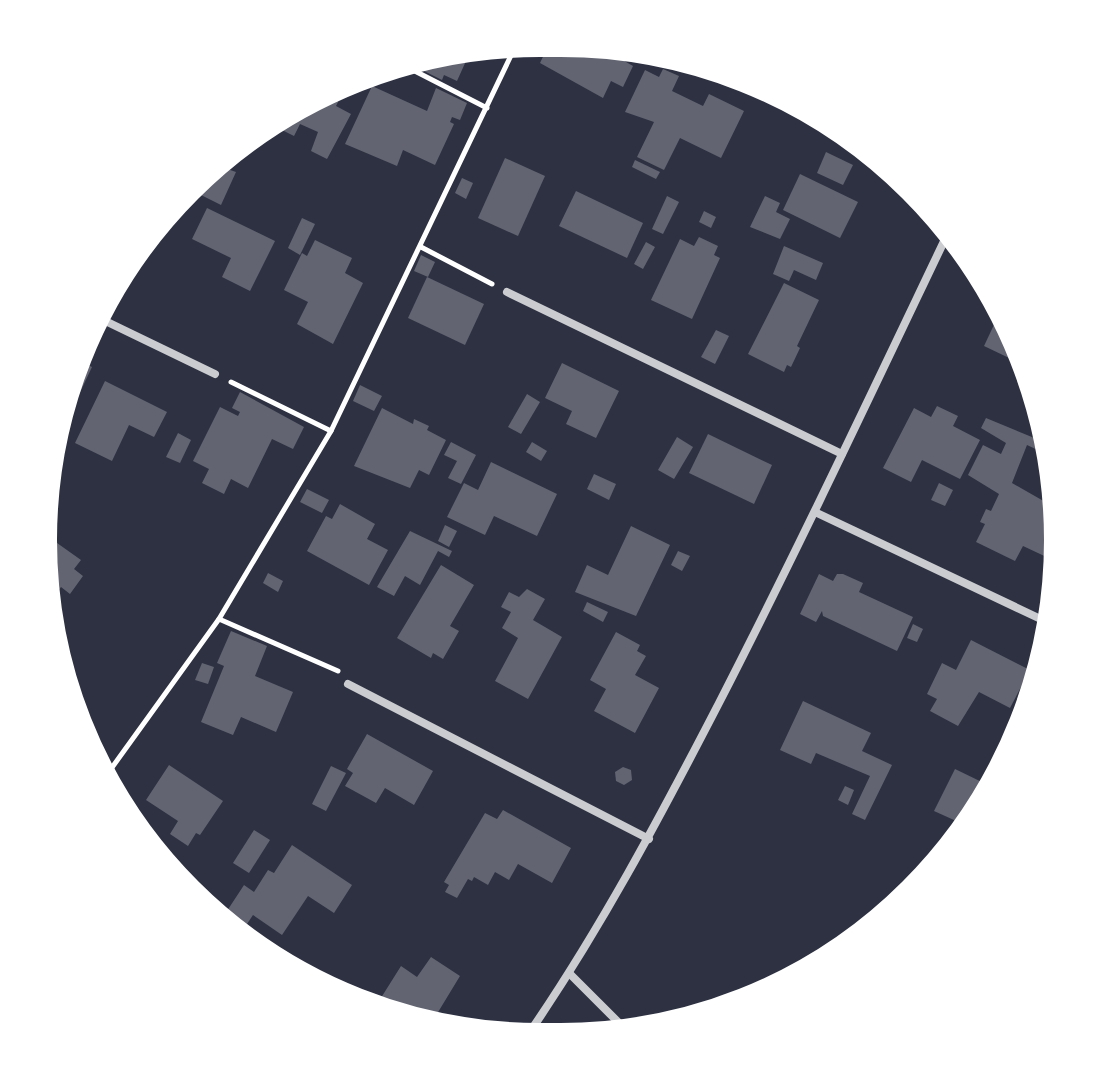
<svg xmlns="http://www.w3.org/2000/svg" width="1101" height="1080" viewBox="0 0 1101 1080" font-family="'PT Sans Narrow',sans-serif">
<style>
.building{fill:#626471}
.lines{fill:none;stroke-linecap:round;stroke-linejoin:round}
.path{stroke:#fff;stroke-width:5}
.minor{stroke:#caccd0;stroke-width:8}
.rim{fill:none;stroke:#fff;stroke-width:10}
</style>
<rect width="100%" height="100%" fill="#2d3142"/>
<g class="building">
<path d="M551 40 598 46 633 66 623 87 611 81 603 98 540 63Z"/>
<path d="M454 55 466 61 457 81 444 75 442 80 410 64Z"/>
<path d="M663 69 679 76 672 91 703 106 709 94 744 111 721 158 680 138 664 170 637 157 654 122 625 112 645 70 659 77Z"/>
<path d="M372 86 427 111 436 88 467 103 460 120 452 117 450 122 454 124 435 165 403 150 397 166 345 144Z"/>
<path d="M328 90 341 96 336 106 351 114 327 159 311 151 318 132 300 124 294 136 278 128 282 120Z"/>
<path d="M826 152 853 165 843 185 817 173Z"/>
<path d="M505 158 545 176 518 236 478 218Z"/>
<path d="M635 160 660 172 656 179 632 167Z"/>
<path d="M216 165 236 172 221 205 191 190 197 177Z"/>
<path d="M800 174 858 202 840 238 783 210Z"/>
<path d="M462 178 473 183 466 199 455 193Z"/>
<path d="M576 191 643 223 627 258 559 226Z"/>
<path d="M667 196 679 202 663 234 652 229Z"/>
<path d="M765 196 780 203 776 212 790 219 780 239 750 227Z"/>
<path d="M207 208 275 241 250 291 222 277 231 258 192 239Z"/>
<path d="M704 211 716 217 711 228 699 222Z"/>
<path d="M302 218 315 224 300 255 288 248Z"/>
<path d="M699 237 718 246 714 255 720 258 692 319 651 300 680 239 694 246Z"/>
<path d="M315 240 352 258 345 273 363 283 333 344 297 324 308 302 284 290 302 253 307 256Z"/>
<path d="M646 242 655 247 643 269 634 264Z"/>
<path d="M784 246 823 263 816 280 794 270 789 281 773 274Z"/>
<path d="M421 255 435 262 428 277 414 271Z"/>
<path d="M427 277 484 304 465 345 408 318Z"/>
<path d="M784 283 819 300 797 346 800 348 791 367 787 365 784 372 748 354Z"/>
<path d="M1000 312 1011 318 1024 365 984 346Z"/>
<path d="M716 330 729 336 715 364 701 357Z"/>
<path d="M73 358 92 367 74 405 62 399Z"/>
<path d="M562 363 619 391 596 438 566 424 572 411 545 398Z"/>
<path d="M105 381 167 412 154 437 129 425 112 461 75 443Z"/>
<path d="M360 385 382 396 374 411 353 401Z"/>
<path d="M240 392 304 427 293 449 272 439 248 488 231 479 224 494 202 483 209 469 193 461 220 407 238 416 240 412 232 408Z"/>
<path d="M527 394 540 402 521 434 508 427Z"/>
<path d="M937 406 958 416 953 426 980 440 960 479 922 460 911 482 883 468 914 408 931 417Z"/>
<path d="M382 408 413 424 414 419 429 426 427 430 446 440 429 475 419 470 410 488 354 466Z"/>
<path d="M986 418 1044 442V453L1027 445 1012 483 1061 511 1052 531 1058 535 1055 561 1023 546 1015 561 976 542 985 524 980 522 986 509 991 511 999 494 968 475 983 445 1001 454 1006 443 981 428Z"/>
<path d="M178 433 191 440 180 463 166 457Z"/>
<path d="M708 434 772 465 754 504 689 473Z"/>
<path d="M677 437 693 447 674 479 658 470Z"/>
<path d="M451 442 476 455 461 484 448 478 457 461 444 455Z"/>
<path d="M532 442 547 451 541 461 526 452Z"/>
<path d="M491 462 557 494 537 536 494 516 485 535 447 517 464 483 478 490Z"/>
<path d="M594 474 616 484 609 500 587 489Z"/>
<path d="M939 483 953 490 945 506 931 500Z"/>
<path d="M307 489 329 500 322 513 300 502Z"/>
<path d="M340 504 375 524 367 539 388 550 369 585 307 551 326 516 332 519Z"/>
<path d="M445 525 457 531 449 547 438 541Z"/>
<path d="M631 526 670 545 636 616 575 592 587 565 608 575Z"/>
<path d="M410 531 452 551 449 557 438 551 420 585 405 576 394 596 377 587Z"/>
<path d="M50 538 81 560 74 569 83 576 70 594 61 587 48 605 39 572 40 552Z"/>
<path d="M678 551 690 556 682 571 671 565Z"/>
<path d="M441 565 474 585 450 626 459 631 443 659 433 653 431 658 397 638Z"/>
<path d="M268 573 283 581 278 592 263 583Z"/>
<path d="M819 574 833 581 837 574H843L863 583 859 592 913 617 897 651 823 616 822 611 816 622 800 614Z"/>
<path d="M527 589 545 599 533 620 562 637 528 699 495 681 518 638 502 628 511 612 501 607 509 592 519 597Z"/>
<path d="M587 602 608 612 603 622 583 611Z"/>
<path d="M913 624 923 629 917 642 907 638Z"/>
<path d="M231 631 267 646 255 676 293 692 276 732 241 717 233 735 201 722 224 666 217 663Z"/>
<path d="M616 632 640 645 637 651 646 656 635 675 659 688 635 733 594 711 606 689 590 680Z"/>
<path d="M971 640 1030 670 1010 708 979 692 958 726 930 711 937 699 927 694 942 663 956 670Z"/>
<path d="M202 663 214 667 208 684 195 680Z"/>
<path d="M803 701 871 733 862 751 892 765 865 820 852 814 870 776 816 753 811 764 780 750Z"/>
<path d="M367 734 433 771 414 805 385 788 376 803 345 786 353 773 347 769Z"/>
<path d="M169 765 223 801 200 835 196 833 188 846 170 834 178 821 146 800Z"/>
<path d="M331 766 346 773 326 811 312 804Z"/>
<path d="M623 767 631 770 632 780 624 785 616 781 615 772Z"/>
<path d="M955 769 988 785 965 825 934 811Z"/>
<path d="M845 786 854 790 848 805 838 800Z"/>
<path d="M503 810 571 848 552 883 518 864 509 880 495 872 488 885 474 877 472 881 468 879 457 898 445 892 449 885 444 882 485 813 497 819Z"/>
<path d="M254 830 270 840 249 873 233 863Z"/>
<path d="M292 845 352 885 334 913 308 896 282 935 253 915 245 927 225 914 244 885 254 892 268 870 274 873Z"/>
<path d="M431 957 460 976 429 1027 411 1023 390 1009 385 1016 374 1009 401 966 417 977Z"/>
<path d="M359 991 371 998 365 1007 353 1000Z"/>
</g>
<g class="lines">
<g class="path">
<path d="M403 65 487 108"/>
<path d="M421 247 492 284"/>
<path d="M231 382 331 431"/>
<path d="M219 619 338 671"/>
<path d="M103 780 219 619 331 431 517 43"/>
</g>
<g class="minor">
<path d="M507 292 842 454"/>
<path d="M97 317 215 374"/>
<path d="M817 513 1047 622"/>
<path d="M348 684 649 839"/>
<path d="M570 974 628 1032"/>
<path d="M525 1039C599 932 659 819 719 703 798 549 872 392 947 235"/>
</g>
</g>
<path d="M0 0H1101V1080H0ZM540 52H561A488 488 0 0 1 1049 540V540A488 488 0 0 1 561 1028H540A488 488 0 0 1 52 540V540A488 488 0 0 1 540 52Z" fill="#fff" fill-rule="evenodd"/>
<path class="rim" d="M540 52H561A488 488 0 0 1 1049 540V540A488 488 0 0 1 561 1028H540A488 488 0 0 1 52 540V540A488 488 0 0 1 540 52Z"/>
</svg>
